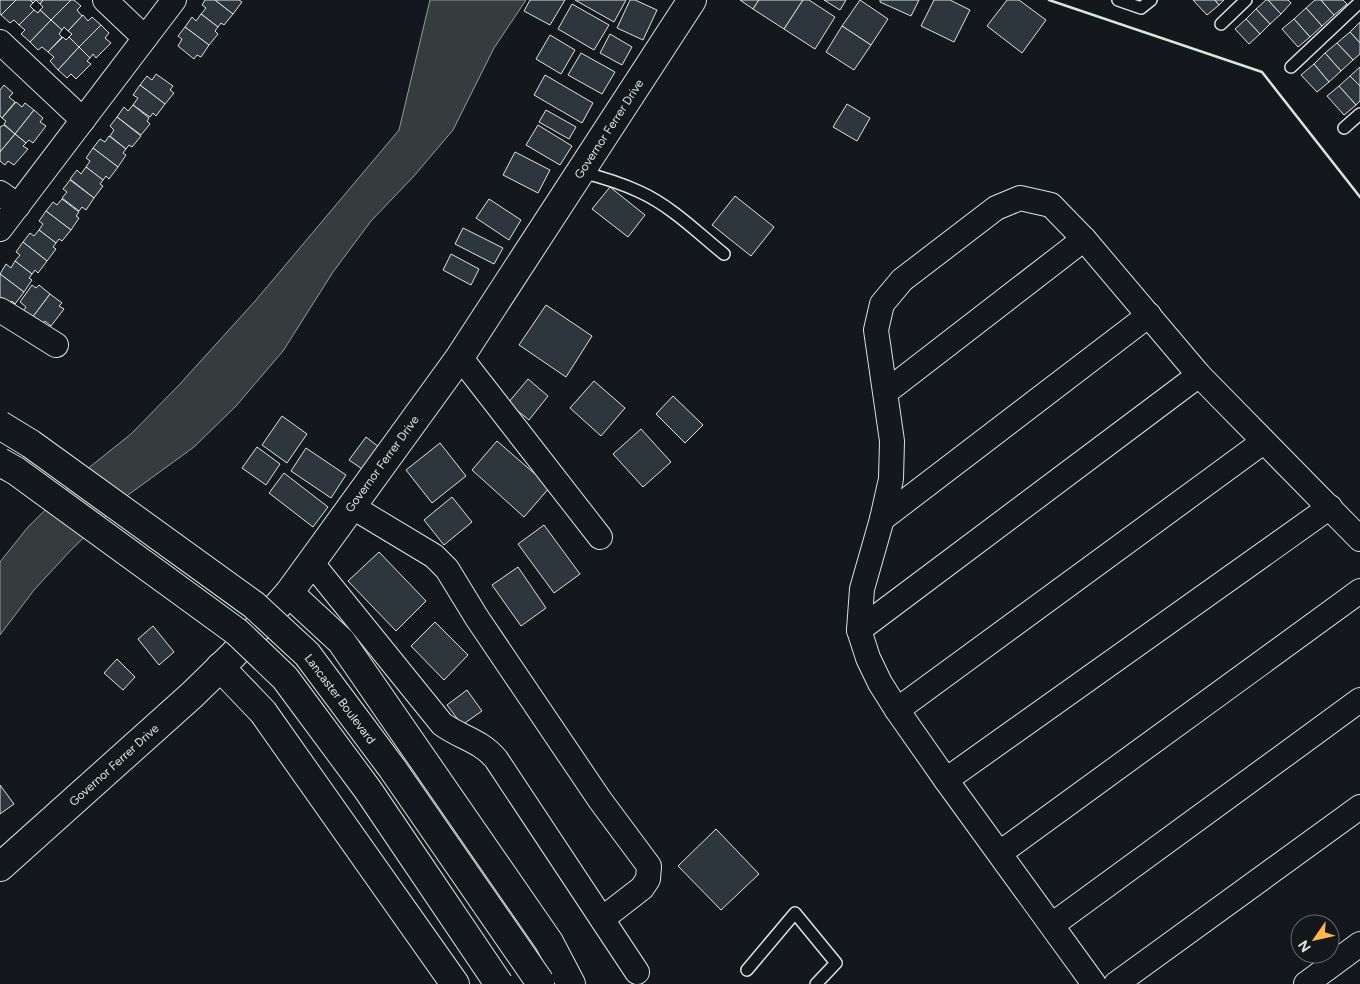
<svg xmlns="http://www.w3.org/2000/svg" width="1360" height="984" viewBox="0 0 1360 984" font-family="Figtree,sans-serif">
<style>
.water{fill:#363b3e;stroke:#939e99}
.building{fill:#2c363c;stroke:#d8e6dc}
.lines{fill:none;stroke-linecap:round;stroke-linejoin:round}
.lane-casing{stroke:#d8e6dc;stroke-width:14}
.street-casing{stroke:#d8e6dc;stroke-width:26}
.secondary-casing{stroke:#d8e6dc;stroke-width:30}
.lane{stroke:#14181c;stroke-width:11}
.street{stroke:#14181c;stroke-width:24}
.secondary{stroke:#14181c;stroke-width:28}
.secondary-bridge-casing{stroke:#d8e6dc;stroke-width:30;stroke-linecap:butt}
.secondary-bridge{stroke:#14181c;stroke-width:28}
.wall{stroke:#d8e6dc;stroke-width:2.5}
.labels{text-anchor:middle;stroke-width:4;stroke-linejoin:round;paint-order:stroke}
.street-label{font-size:12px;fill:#d8e6dc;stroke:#14181c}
</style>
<rect width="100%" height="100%" fill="#14181c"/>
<path class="water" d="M430 0H526L494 48 453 130 414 176 371 221 333 272 283 351 236 406 194 447 128 495 72 549 34 590 0 635V562L28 527 86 470 131 434 179 385 256 300 399 130Z"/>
<g class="building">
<path d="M0 0H16L1 15 0 14Z"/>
<path d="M16 0H30L33 3 30 6 34 10 19 25 14 20 10 23 1 15Z"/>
<path d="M30 0H43L40 4 36 0 33 3Z"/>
<path d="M43 0H71L51 20 40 10 43 7 40 4Z"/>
<path d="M71 0H74L81 6 77 10 82 16 68 31 64 27 62 30 51 20Z"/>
<path d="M205 0H215L233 14 224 25 221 23 218 27 201 14 206 8 202 5Z"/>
<path d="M215 0H239L242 2 233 14Z"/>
<path d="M530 0H565L550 25 524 11Z"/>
<path d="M575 0H626L614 22Z"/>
<path d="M630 0H635L657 10 643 40 617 28Z"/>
<path d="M740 0H759L753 9Z"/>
<path d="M759 0H803L784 29 753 9Z"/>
<path d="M803 0H809L835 17 815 49 784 29Z"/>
<path d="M824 0H846L840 10Z"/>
<path d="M860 0 888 19 871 45 842 26Z"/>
<path d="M880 0H919L911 16 880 2Z"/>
<path d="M934 0H950L970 10 954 42 921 26Z"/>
<path d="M1007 0H1019L1046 20 1022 53 987 26Z"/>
<path d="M1193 0H1215L1219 5 1207 15Z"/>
<path d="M1215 0H1224L1219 5Z"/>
<path d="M1266 0H1268L1281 14 1270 24 1256 9Z"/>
<path d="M1268 0H1288L1291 3 1281 14Z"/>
<path d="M1315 0H1321L1334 15 1322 26 1306 8Z"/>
<path d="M1321 0H1343L1347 4 1334 15Z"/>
<path d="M572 4 609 25 594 50 558 29Z"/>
<path d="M1306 8 1322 26 1310 37 1294 19Z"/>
<path d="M1256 9 1270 24 1260 34 1246 19Z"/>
<path d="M34 10 38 13 40 10 51 20 30 42 21 34 25 30 19 25Z"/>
<path d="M201 14 218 27 215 31 218 34 209 45 185 27 192 17 196 21Z"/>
<path d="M83 15 88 21 92 17 101 25 79 47 69 37 72 34 68 31Z"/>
<path d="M1246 19 1260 34 1249 44 1235 29Z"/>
<path d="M1294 19 1310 37 1298 47 1282 29Z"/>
<path d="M51 20 62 30 59 34 62 37 48 52 42 47 38 50 30 42Z"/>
<path d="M1360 22V43L1350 32Z"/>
<path d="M101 25 109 33 105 38 111 43 96 58 93 54 90 58 79 47Z"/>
<path d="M842 26 871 45 854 70 826 52Z"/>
<path d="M185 27 209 45 201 57 197 55 194 59 178 46 182 39 178 36Z"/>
<path d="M1350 32 1360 43V54L1353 60 1337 43Z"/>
<path d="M610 34 632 47 622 65 600 53Z"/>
<path d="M550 35 575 50 561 74 536 59Z"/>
<path d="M63 37 66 40 69 37 79 47 58 70 50 61 54 57 48 52Z"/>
<path d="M1337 43 1353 60 1341 71 1325 53Z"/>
<path d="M79 47 90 58 87 61 91 64 76 79 71 74 67 78 58 70Z"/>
<path d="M581 53 615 72 602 94 568 75Z"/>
<path d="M1325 53 1341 71 1329 82 1314 64Z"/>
<path d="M1314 64 1329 82 1317 92 1301 75Z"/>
<path d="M1360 67V86L1350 76Z"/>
<path d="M156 74 173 86 170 90 174 93 165 104 140 85 147 76 152 80Z"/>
<path d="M545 75 593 103 582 123 534 95Z"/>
<path d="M1350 76 1360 86V101L1356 105 1339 86Z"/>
<path d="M4 85 13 93 9 97 15 102 2 118 0 116V90Z"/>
<path d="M140 85 165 104 156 116 153 113 150 117 133 105 138 98 133 95Z"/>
<path d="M1339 86 1356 105 1344 115 1327 96Z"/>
<path d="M16 102 22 107 25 103 34 110 15 134 4 124 6 121 2 118Z"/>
<path d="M847 104 870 118 857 141 833 127Z"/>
<path d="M133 105 149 118 147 121 150 124 141 135 117 117 124 107 128 111Z"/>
<path d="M34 110 43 118 40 122 46 126 33 143 29 140 26 143 15 134Z"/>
<path d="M546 110 576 127 569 139 539 122Z"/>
<path d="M117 117 141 136 132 147 129 145 126 149 110 136 114 130 110 126Z"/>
<path d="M4 125 15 134 0 152V127Z"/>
<path d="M538 125 572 146 560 165 526 145Z"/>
<path d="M15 134 26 143 23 146 28 149 14 165 8 161 5 165 0 161V152Z"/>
<path d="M109 136 126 149 123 153 126 155 118 167 93 148 100 139 105 142Z"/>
<path d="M93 148 118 167 109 179 106 176 103 180 86 167 90 161 86 158Z"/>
<path d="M515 152 550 170 538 193 503 175Z"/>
<path d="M86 167 103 180 100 184 103 186 94 198 70 179 77 170 81 174Z"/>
<path d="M70 180 94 198 86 210 82 207 79 211 62 198 67 192 63 189Z"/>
<path d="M610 187 645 215 628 237 592 209Z"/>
<path d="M735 196 774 227 751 256 712 225Z"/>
<path d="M62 199 79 212 76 216 79 218 71 230 46 211 53 202 57 205Z"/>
<path d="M489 199 521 220 509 240 476 218Z"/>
<path d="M46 211 71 230 62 241 59 239 56 243 39 230 43 224 39 221Z"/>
<path d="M463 228 503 248 494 264 455 244Z"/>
<path d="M39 230 56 243 53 247 56 249 47 261 23 242 30 233 34 236Z"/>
<path d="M23 242 47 261 38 273 35 270 32 274 15 261 20 255 16 252Z"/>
<path d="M451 254 479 269 471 285 443 270Z"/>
<path d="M15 261 32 274 29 278 32 280 24 292 0 274 6 264 11 268Z"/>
<path d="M0 274 24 292 15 304 12 301 9 305 0 299Z"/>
<path d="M32 285 36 288 39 285 50 294 32 318 23 311 26 307 20 302Z"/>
<path d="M50 294 62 303 59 306 64 309 51 326 45 321 42 325 32 318Z"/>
<path d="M546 305 592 336 566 377 519 345Z"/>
<path d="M528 379 548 396 529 420 508 403Z"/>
<path d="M594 381 625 408 601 436 570 408Z"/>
<path d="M673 396 703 425 685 443 656 414Z"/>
<path d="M282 416 307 434 287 463 262 445Z"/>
<path d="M641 429 671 462 643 487 613 454Z"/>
<path d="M366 437 384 451 368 473 349 460Z"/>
<path d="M497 441 550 487 524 517 472 470Z"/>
<path d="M440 443 466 476 432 503 406 470Z"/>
<path d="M257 447 280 464 266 485 242 468Z"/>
<path d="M306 448 346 475 331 498 291 471Z"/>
<path d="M284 473 328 507 313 527 269 493Z"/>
<path d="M452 497 472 522 444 545 424 520Z"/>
<path d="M544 525 580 574 554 593 518 544Z"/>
<path d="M379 552 426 601 396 631 348 581Z"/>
<path d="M518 567 546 608 521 626 492 585Z"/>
<path d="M435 622 468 655 444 680 411 646Z"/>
<path d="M153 626 174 652 159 665 138 639Z"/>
<path d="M117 659 135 677 123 690 104 673Z"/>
<path d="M467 690 482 711 462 725 447 705Z"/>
<path d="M0 785 14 804 0 814Z"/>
<path d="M716 829 759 874 721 910 678 866Z"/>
</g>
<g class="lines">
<g class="lane-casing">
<g id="lane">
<path d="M1118 0 1141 8 1151 0"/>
<path d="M1221 24 1246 0"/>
<path d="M1291 67 1360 2"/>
<path d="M1344 128 1360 114"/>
<path d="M581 172C601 177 621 183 640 192 671 206 698 233 724 254"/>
<path d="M747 970 795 913 836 963 816 984"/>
</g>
</g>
<g class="street-casing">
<g id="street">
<path d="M105 0 145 38"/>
<path d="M0 42 83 120"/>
<path d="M0 193 18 206"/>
<path d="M0 229 174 0"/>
<path d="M0 310 56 345"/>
<path d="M460 357 600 537"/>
<path d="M886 392 1084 239"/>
<path d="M351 506 434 556 447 569 477 618 600 800 649 866 648 879 642 888 602 919"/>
<path d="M882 519 1149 315"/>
<path d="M311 562 442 724C461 738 480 740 496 759L637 972"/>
<path d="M859 630 1199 375"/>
<path d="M897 710 1263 442"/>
<path d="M946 780 1330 507"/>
<path d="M1000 853 1360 591"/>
<path d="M1052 925 1360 700"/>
<path d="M1094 984 946 780 897 710 880 683 868 658 859 630 862 589 882 519 891 479 892 441 876 330 882 304 902 280 996 208 1020 198 1051 205 1084 239 1199 375 1360 539"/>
<path d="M1116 984 1360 807"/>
<path d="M1306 984 1360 944"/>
</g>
</g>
<g class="secondary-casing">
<g id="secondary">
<path d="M289 593 341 641 549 942 571 984"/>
<path d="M220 667 263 712 455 984"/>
<path d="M0 867 192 695 234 654 289 593 460 357 692 0"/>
</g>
</g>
<use href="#lane" class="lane"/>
<use href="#street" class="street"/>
<use href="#secondary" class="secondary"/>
<g class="secondary-bridge-casing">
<g id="secondary-bridge">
<path d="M0 425 31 444 254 605 307 654 392 768 540 982"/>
<path d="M0 462 16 471 237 632 285 678 368 790 499 984"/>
</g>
</g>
<use href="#secondary-bridge" class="secondary-bridge"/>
<path class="wall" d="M1049 0 1262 72 1360 197"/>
</g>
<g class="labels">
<g class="street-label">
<text transform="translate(609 129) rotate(-57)" y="4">Governor Ferrer Drive</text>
<text transform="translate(382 464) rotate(-54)" y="4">Governor Ferrer Drive</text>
<text transform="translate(340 699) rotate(53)" y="4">Lancaster Boulevard</text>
<text transform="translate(114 765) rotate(-42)" y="4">Governor Ferrer Drive</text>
</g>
</g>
<g transform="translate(1315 939) rotate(236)"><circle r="24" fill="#14181c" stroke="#626a69"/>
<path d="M0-4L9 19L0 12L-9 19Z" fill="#ffb74d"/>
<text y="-8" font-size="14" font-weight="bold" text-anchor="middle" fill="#d8e6dc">N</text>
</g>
</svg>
